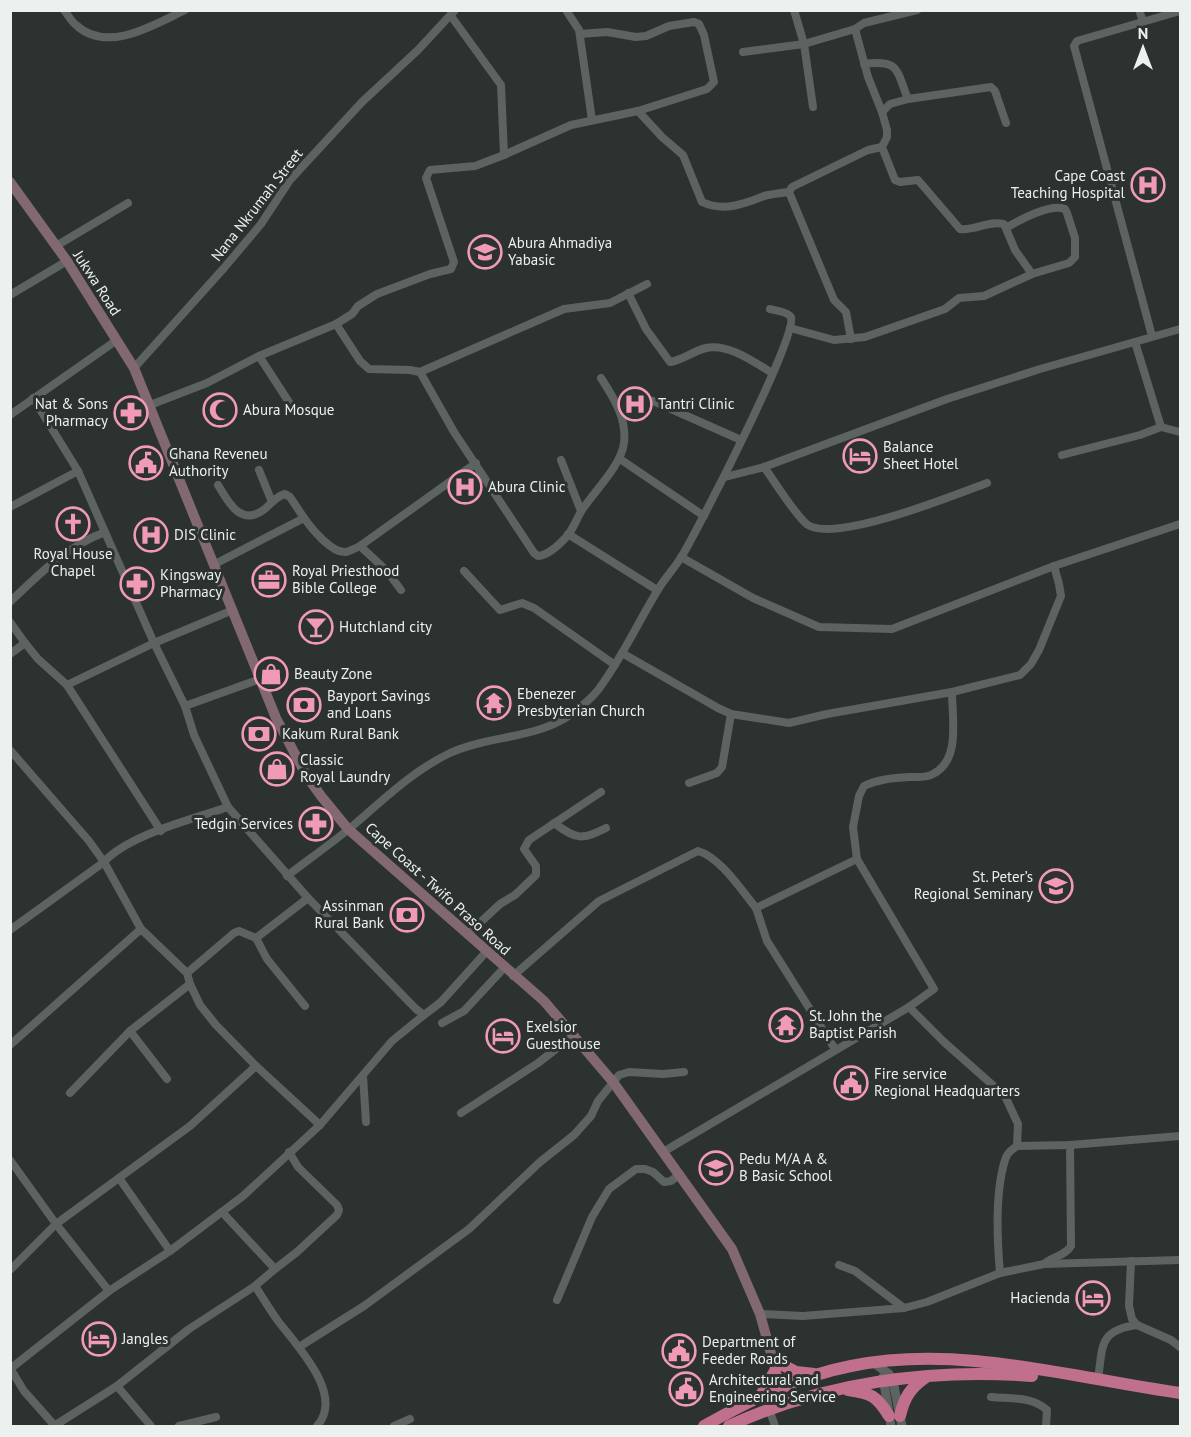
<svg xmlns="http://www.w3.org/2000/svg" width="1191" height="1437" viewBox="0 0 1191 1437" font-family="'PT Sans',sans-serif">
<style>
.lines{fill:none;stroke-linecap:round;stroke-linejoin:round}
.minor{stroke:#5c6360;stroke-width:8}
.tertiary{stroke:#5c6360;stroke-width:9}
.secondary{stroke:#826871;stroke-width:10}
.trunk{stroke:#c0708d;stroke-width:12}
.labels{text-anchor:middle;stroke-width:6;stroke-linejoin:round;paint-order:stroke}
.poi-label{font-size:15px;fill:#ecf0ee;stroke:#2c3230;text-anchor:start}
.street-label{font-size:15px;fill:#ecf0ee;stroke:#2c3230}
</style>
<rect width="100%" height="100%" fill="#2c3230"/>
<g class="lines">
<g class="minor">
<path d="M64 10C68 15 71 21 76 25 107 54 154 25 185 10"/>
<path d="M566 10 579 30 592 120"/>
<path d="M794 10 804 44 813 107"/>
<path d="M1139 10 1143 21"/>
<path d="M451 16 501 85 504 155 571 125 638 111 707 89 714 82 704 35 699 24 694 22 669 26 646 36 636 37 607 32 580 34"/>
<path d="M743 52 804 44 855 29 864 23 917 10"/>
<path d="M864 64C900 59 896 70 908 99"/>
<path d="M638 111 662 137 683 155 702 202C723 212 745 204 764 196 772 194 781 193 789 192"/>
<path d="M882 112 890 104 908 99 991 87 995 91 1006 123"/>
<path d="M1006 228C1019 220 1051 203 1065 209L1067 213 1075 238V257L1069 263 1032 274"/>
<path d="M56 246 128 203"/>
<path d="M628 293 646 329 670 362C683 360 693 351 706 348 728 343 754 362 772 373"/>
<path d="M10 295 67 261"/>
<path d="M336 324 360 361 369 369 410 370 420 372 454 432 534 553 538 556C549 555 561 543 568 535 574 527 577 518 582 510 595 490 621 466 624 443 627 419 614 398 601 378"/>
<path d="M790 328 834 340 865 337 945 309 959 298 984 296 1032 274 1015 250 1004 224C989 220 975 231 960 229L918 180 900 182 895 180 882 147 887 137V130L882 112 868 77 855 29"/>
<path d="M1152 336 1074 46 1077 41 1180 11"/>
<path d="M851 339 846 312 834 300 789 192 792 187 868 150 882 147"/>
<path d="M259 356 294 410"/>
<path d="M134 368 224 268 261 224 290 180 362 102 418 50 455 10"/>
<path d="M420 372 564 309 610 303 647 284"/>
<path d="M33 398 78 471 154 643 67 685"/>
<path d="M653 401 741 440"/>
<path d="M150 405 207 383 259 356 336 324 352 314 358 306 377 294 430 274 451 269 454 262 426 178 430 170 475 166 504 155"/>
<path d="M10 415 117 340"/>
<path d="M1161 427 1180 432"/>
<path d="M1062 455 1140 435 1161 427 1135 342"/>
<path d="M620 459 704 516"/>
<path d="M561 460 581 511"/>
<path d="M764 467C773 479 797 518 808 525 836 543 955 495 987 483"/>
<path d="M259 470 272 502"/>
<path d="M725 477 764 467 947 399 1040 369 1180 329"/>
<path d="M218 485C229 504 242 528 266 508 272 502 277 496 285 494L290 497 304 518"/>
<path d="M10 507 78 471"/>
<path d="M568 534 657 590"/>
<path d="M360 546 387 571 401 590"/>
<path d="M681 557 753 598 819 627 892 629 1054 566 1180 524"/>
<path d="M215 564 304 518C311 528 332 554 346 552 350 551 356 548 360 546L476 463"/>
<path d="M464 571 500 610 522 603 534 608 615 665"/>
<path d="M10 602C40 573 66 547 105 532"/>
<path d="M10 622 25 643"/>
<path d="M622 653 718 708 731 714 789 723 827 714 952 692C952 718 961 760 933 774 927 778 917 777 910 777 893 778 879 779 864 786L859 796 853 827 857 859 934 989 909 1007 663 1152"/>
<path d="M10 654 25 643 38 659 67 685 161 831"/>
<path d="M260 679 185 706 194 735 228 807 308 898 256 938 267 959 305 1006"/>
<path d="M952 692 1020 675 1031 664 1039 650 1061 596 1059 584 1054 566"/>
<path d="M185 706 154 643 233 610"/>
<path d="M10 750 89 841 104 862 10 930"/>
<path d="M689 783 717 773 722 767 731 714"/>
<path d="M228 807C193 819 128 835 104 862L141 929 187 973 190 984 200 1005 216 1025 256 1066 320 1125"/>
<path d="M554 823C577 840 582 840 606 828"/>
<path d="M287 876C308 860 329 845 349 829 381 802 412 771 450 753 491 734 542 740 578 709 587 702 597 693 603 683 623 655 638 623 656 593 663 580 674 569 682 556 698 529 798 336 791 317 788 312 775 310 770 309"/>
<path d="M308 898 416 1009 424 1015 441 1002 487 951"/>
<path d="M468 934 500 904 515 895 536 875V866L524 849 529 840 601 792"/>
<path d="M187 973 234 933 239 931 256 938"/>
<path d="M513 976 599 901 698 851C720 857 742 891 756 908"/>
<path d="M909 1007 944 1042 1005 1096 1018 1124 1017 1146 1070 1145 1180 1136"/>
<path d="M442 1023 464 1011 504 968"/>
<path d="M10 1045 141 929"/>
<path d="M835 1049 767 941 756 908 857 859"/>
<path d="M363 1076 366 1122"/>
<path d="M167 1079 130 1031 190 984"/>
<path d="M70 1093 130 1031"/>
<path d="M461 1113 538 1063 574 1035"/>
<path d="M10 1160 56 1224 109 1291"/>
<path d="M119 1178 170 1251"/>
<path d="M1131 1261 1129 1306 1132 1319 1137 1325 1171 1340 1180 1347"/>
<path d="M1045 1263C1053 1257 1067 1254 1071 1246L1070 1145"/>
<path d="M839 1265 855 1271 904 1308"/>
<path d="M275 1269 297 1252 337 1215 339 1210 337 1205 298 1167 289 1152"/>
<path d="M10 1270 56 1224 190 1126 256 1066"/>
<path d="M1000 1273C997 1239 995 1192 1005 1160 1007 1153 1011 1150 1017 1146"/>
<path d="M255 1286C263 1298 270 1310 278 1321 297 1346 345 1395 317 1426"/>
<path d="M557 1300 592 1217 609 1189 636 1169H645L653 1172 664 1182 671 1181 680 1174"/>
<path d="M760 1314 803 1316 904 1308 927 1302 1000 1273 1044 1264 1180 1260"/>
<path d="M299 1347 364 1306 469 1229 540 1162 574 1135 591 1116 598 1101 619 1075 629 1072 663 1074 684 1072"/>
<path d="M10 1368 24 1391 55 1426"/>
<path d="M10 1369 109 1291 170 1251 243 1196 320 1125 392 1041 424 1015"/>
<path d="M1098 1379C1103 1347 1098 1330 1137 1325"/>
<path d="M117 1386 151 1426"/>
<path d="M991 1397C1010 1399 1032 1396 1047 1410L1046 1426"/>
<path d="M769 1409 775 1426"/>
<path d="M54 1426 117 1386 189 1329 255 1286 275 1269 222 1212"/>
<path d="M179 1426 216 1417"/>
<path d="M394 1426 410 1419"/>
</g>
<g class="tertiary">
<path d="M874 1363 889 1374 893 1381 902 1426"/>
<path d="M883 1377 891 1426"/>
</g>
<path class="secondary" d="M10 182 67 261 134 368 276 718 306 775 321 796 348 829 544 1001 613 1082 732 1249 760 1314 785 1404"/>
<g class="trunk">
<path d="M779 1363 796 1372 814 1374"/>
<path d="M848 1390C871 1393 877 1396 889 1416"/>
<path d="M760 1397 775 1371"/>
<path d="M900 1416C904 1398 910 1388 926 1377"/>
<path d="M704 1426C750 1400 799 1376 851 1366 961 1344 1072 1378 1180 1393"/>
<path d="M729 1426C822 1383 930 1368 1032 1376"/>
</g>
</g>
<defs>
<g id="hospital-ring" transform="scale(1.725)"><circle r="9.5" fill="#2c3230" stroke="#f09ab6" stroke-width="1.5"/><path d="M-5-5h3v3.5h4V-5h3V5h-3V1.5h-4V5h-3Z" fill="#f09ab6"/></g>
<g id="school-ring" transform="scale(1.725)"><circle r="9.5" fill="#2c3230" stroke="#f09ab6" stroke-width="1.5"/><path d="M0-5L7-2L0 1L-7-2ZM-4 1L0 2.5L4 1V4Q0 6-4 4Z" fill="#f09ab6"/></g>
<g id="mosque-ring" transform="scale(1.725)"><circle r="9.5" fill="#2c3230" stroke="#f09ab6" stroke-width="1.5"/><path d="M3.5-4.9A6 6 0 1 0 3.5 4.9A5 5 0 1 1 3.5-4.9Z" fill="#f09ab6"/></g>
<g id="pharmacy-ring" transform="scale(1.725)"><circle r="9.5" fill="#2c3230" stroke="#f09ab6" stroke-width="1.5"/><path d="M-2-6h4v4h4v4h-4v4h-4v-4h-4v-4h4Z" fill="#f09ab6"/></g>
<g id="hotel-ring" transform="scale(1.725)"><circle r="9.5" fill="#2c3230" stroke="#f09ab6" stroke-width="1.5"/><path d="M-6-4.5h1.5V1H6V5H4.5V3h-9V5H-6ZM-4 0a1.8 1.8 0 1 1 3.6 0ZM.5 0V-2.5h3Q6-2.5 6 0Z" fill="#f09ab6"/></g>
<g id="civic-ring" transform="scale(1.725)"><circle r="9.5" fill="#2c3230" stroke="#f09ab6" stroke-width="1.5"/><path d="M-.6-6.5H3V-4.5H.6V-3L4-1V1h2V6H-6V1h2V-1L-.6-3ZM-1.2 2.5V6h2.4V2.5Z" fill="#f09ab6"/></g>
<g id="church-ring" transform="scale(1.725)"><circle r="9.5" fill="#2c3230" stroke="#f09ab6" stroke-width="1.5"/><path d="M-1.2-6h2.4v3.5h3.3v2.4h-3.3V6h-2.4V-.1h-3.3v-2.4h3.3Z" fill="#f09ab6"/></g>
<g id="office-ring" transform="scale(1.725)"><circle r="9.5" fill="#2c3230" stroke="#f09ab6" stroke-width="1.5"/><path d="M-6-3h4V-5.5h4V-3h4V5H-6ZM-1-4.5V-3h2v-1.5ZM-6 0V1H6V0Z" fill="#f09ab6"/></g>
<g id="bar-ring" transform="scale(1.725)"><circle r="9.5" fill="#2c3230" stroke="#f09ab6" stroke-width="1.5"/><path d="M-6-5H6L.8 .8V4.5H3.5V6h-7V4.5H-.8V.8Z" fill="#f09ab6"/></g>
<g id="shop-ring" transform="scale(1.725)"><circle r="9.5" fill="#2c3230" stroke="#f09ab6" stroke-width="1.5"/><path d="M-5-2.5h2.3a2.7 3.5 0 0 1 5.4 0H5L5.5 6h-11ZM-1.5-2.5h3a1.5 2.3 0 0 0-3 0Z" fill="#f09ab6"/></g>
<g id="temple-ring" transform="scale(1.725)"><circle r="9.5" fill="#2c3230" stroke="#f09ab6" stroke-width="1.5"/><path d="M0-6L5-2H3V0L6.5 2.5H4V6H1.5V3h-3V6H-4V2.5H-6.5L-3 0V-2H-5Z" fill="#f09ab6"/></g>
<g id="bank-ring" transform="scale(1.725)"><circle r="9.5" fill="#2c3230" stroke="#f09ab6" stroke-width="1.5"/><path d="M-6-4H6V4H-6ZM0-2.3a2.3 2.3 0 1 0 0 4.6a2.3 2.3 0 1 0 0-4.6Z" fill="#f09ab6"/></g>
<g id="university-ring" transform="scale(1.725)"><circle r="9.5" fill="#2c3230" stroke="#f09ab6" stroke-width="1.5"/><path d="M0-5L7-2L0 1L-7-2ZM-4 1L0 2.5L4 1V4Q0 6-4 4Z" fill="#f09ab6"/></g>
</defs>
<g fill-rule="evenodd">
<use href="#hospital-ring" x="1148" y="185"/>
<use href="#school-ring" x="485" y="252"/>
<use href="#hospital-ring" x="635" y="404"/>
<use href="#mosque-ring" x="220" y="410"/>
<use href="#pharmacy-ring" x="131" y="413"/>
<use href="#hotel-ring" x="860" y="456"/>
<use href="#civic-ring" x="146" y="463"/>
<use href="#hospital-ring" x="465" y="487"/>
<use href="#church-ring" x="73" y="524"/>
<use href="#hospital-ring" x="151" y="535"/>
<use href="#office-ring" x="269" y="580"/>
<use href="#pharmacy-ring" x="137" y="584"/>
<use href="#bar-ring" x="316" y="627"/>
<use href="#shop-ring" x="271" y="674"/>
<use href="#temple-ring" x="494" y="703"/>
<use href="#bank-ring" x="304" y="705"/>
<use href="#bank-ring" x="259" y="734"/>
<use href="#shop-ring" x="277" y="769"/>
<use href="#pharmacy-ring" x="316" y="824"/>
<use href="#university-ring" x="1056" y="886"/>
<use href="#bank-ring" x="407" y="915"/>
<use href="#temple-ring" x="786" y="1025"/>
<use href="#hotel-ring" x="503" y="1036"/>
<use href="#civic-ring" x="851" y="1083"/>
<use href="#school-ring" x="716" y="1168"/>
<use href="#hotel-ring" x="1093" y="1298"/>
<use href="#hotel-ring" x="99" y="1339"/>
<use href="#civic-ring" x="679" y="1351"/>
<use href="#civic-ring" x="686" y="1389"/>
</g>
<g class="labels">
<g class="poi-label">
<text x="1125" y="181" text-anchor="end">Cape Coast<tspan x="1125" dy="17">Teaching Hospital</tspan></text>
<text x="508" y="248">Abura Ahmadiya<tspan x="508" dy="17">Yabasic</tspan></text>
<text x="108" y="409" text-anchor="end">Nat &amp; Sons<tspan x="108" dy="17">Pharmacy</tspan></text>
<text x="658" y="409">Tantri Clinic</text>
<text x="243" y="415">Abura Mosque</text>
<text x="883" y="452">Balance<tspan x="883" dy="17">Sheet Hotel</tspan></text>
<text x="169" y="459">Ghana Reveneu<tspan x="169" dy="17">Authority</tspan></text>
<text x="488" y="492">Abura Clinic</text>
<text x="174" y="540">DIS Clinic</text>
<text x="73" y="559" text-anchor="middle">Royal House<tspan x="73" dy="17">Chapel</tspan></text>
<text x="292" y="576">Royal Priesthood<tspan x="292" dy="17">Bible College</tspan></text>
<text x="160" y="580">Kingsway<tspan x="160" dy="17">Pharmacy</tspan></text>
<text x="339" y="632">Hutchland city</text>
<text x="294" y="679">Beauty Zone</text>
<text x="517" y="699">Ebenezer<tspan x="517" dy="17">Presbyterian Church</tspan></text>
<text x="327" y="701">Bayport Savings<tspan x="327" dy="17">and Loans</tspan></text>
<text x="282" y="739">Kakum Rural Bank</text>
<text x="300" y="765">Classic<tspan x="300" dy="17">Royal Laundry</tspan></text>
<text x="293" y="829" text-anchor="end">Tedgin Services</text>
<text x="1033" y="882" text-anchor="end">St. Peter’s<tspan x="1033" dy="17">Regional Seminary</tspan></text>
<text x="384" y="911" text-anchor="end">Assinman<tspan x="384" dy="17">Rural Bank</tspan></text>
<text x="809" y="1021">St. John the<tspan x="809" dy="17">Baptist Parish</tspan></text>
<text x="526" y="1032">Exelsior<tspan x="526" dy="17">Guesthouse</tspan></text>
<text x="874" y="1079">Fire service<tspan x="874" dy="17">Regional Headquarters</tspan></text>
<text x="739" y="1164">Pedu M/A A &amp;<tspan x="739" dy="17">B Basic School</tspan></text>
<text x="1070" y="1303" text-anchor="end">Hacienda</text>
<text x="122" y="1344">Jangles</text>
<text x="702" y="1347">Department of<tspan x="702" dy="17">Feeder Roads</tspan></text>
<text x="709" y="1385">Architectural and<tspan x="709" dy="17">Engineering Service</tspan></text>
</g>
<g class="street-label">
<text transform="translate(257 205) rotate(-52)" y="5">Nana Nkrumah Street</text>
<text transform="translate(97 283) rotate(57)" y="5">Jukwa Road</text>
<text transform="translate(438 889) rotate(42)" y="5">Cape Coast - Twifo Praso Road</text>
</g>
</g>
<rect width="1191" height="1437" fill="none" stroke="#ecf0ee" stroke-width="24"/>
<g transform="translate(1143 48)" stroke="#2c3230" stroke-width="4.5" paint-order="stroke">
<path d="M0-4.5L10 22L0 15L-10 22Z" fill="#ecf0ee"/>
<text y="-9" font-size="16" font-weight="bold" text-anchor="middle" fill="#ecf0ee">N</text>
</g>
</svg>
